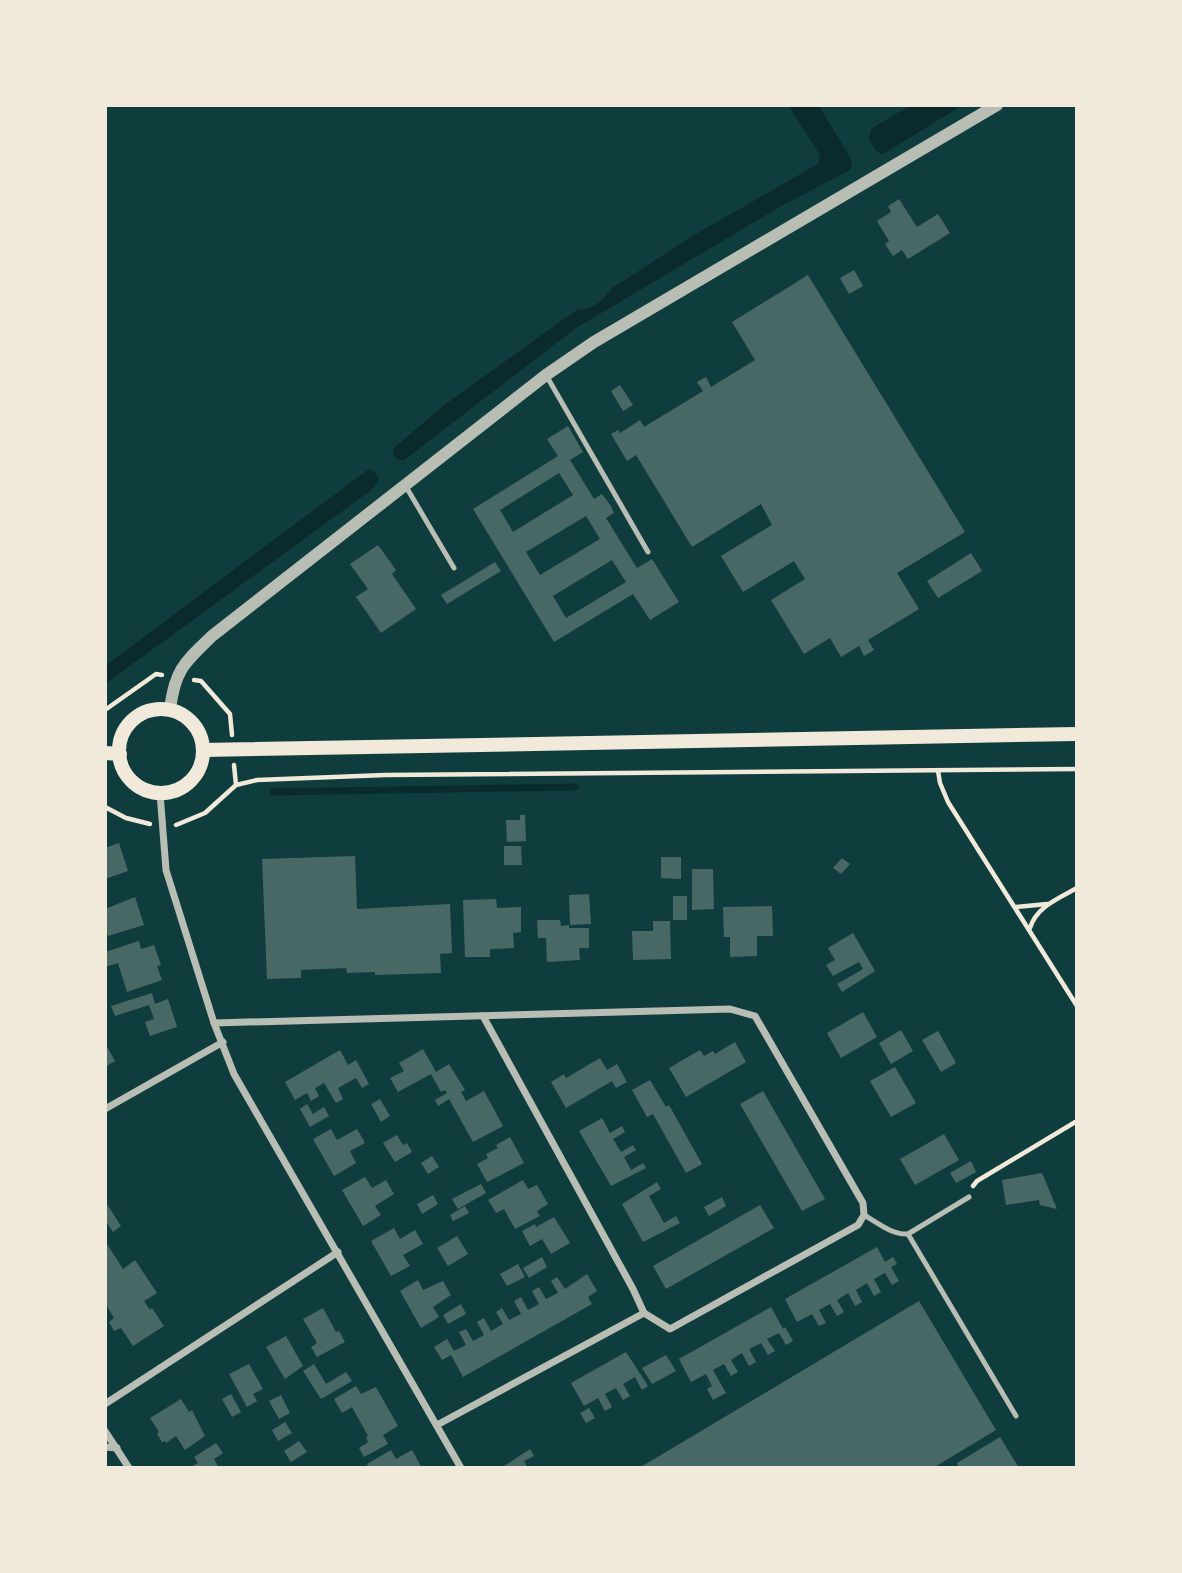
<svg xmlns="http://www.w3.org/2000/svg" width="1182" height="1573" viewBox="0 0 1182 1573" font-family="'Titillium Web',sans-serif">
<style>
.water{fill:#0a2a2b}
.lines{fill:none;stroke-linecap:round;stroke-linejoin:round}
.stream{stroke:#0a2a2b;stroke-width:7}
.building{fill:#486865;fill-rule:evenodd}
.path{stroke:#f1e9da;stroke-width:4.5}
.service{stroke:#b8beb3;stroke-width:5}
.minor{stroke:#b8beb3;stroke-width:7}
.tertiary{stroke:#b8beb3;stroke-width:12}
.secondary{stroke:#f1e9da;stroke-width:14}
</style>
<rect width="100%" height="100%" fill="#0f3d3e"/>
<g class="water">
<path d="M788 105H818L850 157 852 166 850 170 783 205 576 328 404 460H398L393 455 394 448 443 406 578 309C594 309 602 302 611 289L691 237 818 164 820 155Z"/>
<path d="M911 105H963L883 154 876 151 869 139 871 129Z"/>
<path d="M369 469 375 472 379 480 370 491 105 684V666Z"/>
</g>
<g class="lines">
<path class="stream" d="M273 792 575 787"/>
</g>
<g class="building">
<path d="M899 199 917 227 938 214 950 233 908 259 902 250 893 256 885 244 889 241 877 221 891 212 888 206Z"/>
<path d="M854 270 863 286 849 294 840 278Z"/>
<path d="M808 275 965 532 897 573 919 609 868 640 874 650 864 656 859 646 841 657 830 638 804 654 771 600 805 579 794 561 743 592 721 556 772 525 761 504 692 547 636 455 627 461 611 434 618 430 620 433 640 420 644 427 703 391 697 382 706 377 711 387 755 360 732 322Z"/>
<path d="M620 385 633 405 623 411 611 391Z"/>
<path d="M568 426 583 452 570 460 594 499 602 494 611 506 614 513 606 518 637 568 652 559 679 602 650 620 633 594 554 642 473 509 558 456 547 439ZM559 473 573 495 513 532 500 510ZM586 516 600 539 540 575 526 552ZM612 560 626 582 566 618 553 596Z"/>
<path d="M378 545 396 570 392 574 416 609 381 633 356 597 368 589 350 564Z"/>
<path d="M971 553 982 571 938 598 927 581Z"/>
<path d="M495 562 501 571 447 604 441 595Z"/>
<path d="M520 815H525L526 841 507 842 506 820H520Z"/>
<path d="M119 843 128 871 105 879V848Z"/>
<path d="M504 846H521L522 865H504Z"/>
<path d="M355 856 357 909 450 904 452 953 440 954 441 973 375 975V972L347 973 346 968 301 970V978L267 979 262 859Z"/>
<path d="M661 857H681V879L661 878Z"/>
<path d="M842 858 850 864 841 874 833 868Z"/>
<path d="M692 869H713L714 909 692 910Z"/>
<path d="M589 894 591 924 570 925 569 895Z"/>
<rect x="673" y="896" width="14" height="24"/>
<path d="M135 897 144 925 108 936 105 926V909Z"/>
<path d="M496 899 497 908 521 907V932L513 933 514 948 490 949V957H465L463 900Z"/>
<path d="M772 906 773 936H757V956L730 957V937H724L723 907Z"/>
<path d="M537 920H560L561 926 569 925V928H589V948H579L580 960 547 962 546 938H538Z"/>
<path d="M653 921H670L671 959 633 960 632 931H653Z"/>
<path d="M853 933 875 971 842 992 837 984 863 969 859 962 833 976 826 965 835 960 828 948Z"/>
<path d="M139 941 141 949 154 945 161 965 157 966 162 980 127 992 118 963 105 967V952Z"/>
<path d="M152 993 155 1004 168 999 177 1027 150 1036 145 1022 154 1019 149 1005 115 1016 111 1006Z"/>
<path d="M863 1012 877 1037 841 1058 827 1033Z"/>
<path d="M901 1030 913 1051 891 1064 879 1043Z"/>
<path d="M938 1031 956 1063 941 1072 922 1040Z"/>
<path d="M735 1042 746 1062 686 1097 669 1068 700 1050 704 1056 713 1051 715 1054Z"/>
<path d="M105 1043 115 1061 105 1067Z"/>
<path d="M423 1049 436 1072 449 1064 465 1090 461 1092 466 1101 484 1091 503 1126 473 1142 449 1099 438 1106 435 1100 447 1093 445 1090 441 1092 431 1074 398 1092 390 1078 404 1071 399 1063Z"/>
<path d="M340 1050 348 1065 356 1060 369 1084 362 1088 356 1078 338 1088 343 1099 336 1103 324 1083 315 1088 319 1096 311 1101 307 1093 295 1100 285 1082Z"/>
<path d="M600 1058 607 1070 617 1064 627 1082 616 1088 612 1081 566 1108 551 1082 564 1074 566 1078Z"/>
<path d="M895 1067 916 1103 891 1117 870 1081Z"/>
<path d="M650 1080 666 1107 669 1105 702 1164 686 1173 653 1114 647 1117 632 1090Z"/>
<path d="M763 1091 825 1199 802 1211 740 1104Z"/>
<path d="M380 1099 390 1116 381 1122 371 1104Z"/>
<path d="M307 1104 313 1114 324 1107 329 1116 310 1127 300 1109Z"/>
<path d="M602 1118 610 1133 622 1126 625 1132 613 1139 621 1152 633 1145 636 1150 624 1157 631 1170 643 1163 646 1168 611 1186 579 1131Z"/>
<path d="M331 1129 337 1140 357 1129 365 1143 350 1151 356 1163 334 1176 313 1139Z"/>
<path d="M944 1134 959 1160 915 1185 900 1159Z"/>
<path d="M397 1135 403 1145 407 1143 412 1152 395 1162 383 1143Z"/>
<path d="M510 1137 524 1163 487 1182 477 1164 488 1158 486 1154 498 1148 496 1145Z"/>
<path d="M432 1156 439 1167 428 1174 421 1163Z"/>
<path d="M971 1161 976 1172 956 1183 950 1173Z"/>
<path d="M1042 1173 1057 1209 1040 1205 1039 1200 1006 1205 1002 1180Z"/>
<path d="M365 1177 372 1188 386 1180 394 1194 375 1206 381 1215 363 1226 342 1190Z"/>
<path d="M523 1180 528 1189 537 1185 548 1204 537 1211 540 1216 515 1229 504 1209 496 1213 488 1200Z"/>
<path d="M657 1182 661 1189 649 1196 664 1223 676 1216 680 1223 643 1242 622 1204Z"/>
<path d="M481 1184 486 1193 458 1209 452 1199Z"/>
<path d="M433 1195 438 1204 422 1214 417 1204Z"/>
<path d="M722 1197 726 1206 709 1216 704 1207Z"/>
<path d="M105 1201 121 1226 113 1232 105 1220Z"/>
<path d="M760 1205 774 1228 666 1289 653 1266Z"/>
<path d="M465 1206 469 1213 453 1221 450 1215Z"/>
<path d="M554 1217 570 1243 551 1254 542 1239 530 1246 522 1231 535 1224 536 1227Z"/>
<path d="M394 1228 400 1239 415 1230 423 1244 403 1255 410 1266 391 1276 371 1241Z"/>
<path d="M457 1236 468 1254 448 1266 437 1248Z"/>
<path d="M105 1241 123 1269 135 1260 157 1293 144 1301 150 1310 152 1308 164 1326 133 1346 121 1328 114 1331 109 1322 114 1318 105 1303Z"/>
<path d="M877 1247 885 1262 893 1257 897 1264 891 1267 899 1281 892 1285 885 1273 874 1279 881 1292 874 1296 867 1283 856 1290 862 1302 855 1306 848 1293 837 1300 844 1312 837 1316 830 1304 819 1310 826 1323 819 1326 812 1314 797 1322 785 1299Z"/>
<path d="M542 1257 547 1267 529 1278 523 1268Z"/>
<path d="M518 1264 525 1277 507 1286 500 1274Z"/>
<path d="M587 1274 597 1291 588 1297 592 1304 463 1377 451 1355 442 1360 434 1347 447 1339 454 1351 466 1345 459 1332 466 1329 473 1341 484 1335 477 1322 484 1318 491 1331 503 1324 496 1312 502 1308 509 1320 521 1314 514 1301 521 1297 528 1310 539 1304 532 1291 539 1287 546 1299 558 1293 551 1281 557 1277 565 1289Z"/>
<path d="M418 1280 423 1290 443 1281 451 1295 433 1307 439 1317 421 1328 400 1291Z"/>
<path d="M919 1301 996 1430 933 1468H639Z"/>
<path d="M461 1304 466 1314 448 1324 443 1315Z"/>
<path d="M771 1307 783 1329 785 1327 793 1341 786 1345 779 1333 767 1339 775 1351 768 1355 761 1343 749 1349 756 1362 749 1366 742 1353 731 1360 738 1372 731 1376 724 1364 713 1370 726 1393 713 1400 707 1389 712 1386 706 1374 691 1382 679 1359Z"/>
<path d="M323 1308 336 1332 339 1331 345 1342 317 1357 311 1347 317 1343 303 1319Z"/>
<path d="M286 1336 303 1366 285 1379 266 1347Z"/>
<path d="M626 1352 648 1386 642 1390 635 1377 623 1384 630 1396 623 1400 616 1388 605 1394 612 1407 605 1411 598 1398 584 1406 571 1383Z"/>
<path d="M666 1355 676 1371 652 1384 642 1368Z"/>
<path d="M249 1364 263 1389 253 1394 257 1401 247 1407 229 1374Z"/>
<path d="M314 1364 326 1384 346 1372 352 1381 321 1399 303 1371Z"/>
<path d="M356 1386 361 1394 376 1387 398 1426 383 1435 388 1444 364 1457 359 1448 368 1442 366 1437 368 1436 352 1407 342 1413 334 1399Z"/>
<path d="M231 1394 241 1412 232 1417 222 1399Z"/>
<path d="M281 1395 290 1413 279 1419 269 1401Z"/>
<path d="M181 1399 189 1412 192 1410 205 1436 185 1450 176 1436 166 1443 165 1441 162 1442 157 1434 159 1432 150 1418Z"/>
<path d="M589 1408 595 1418 586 1423 580 1413Z"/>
<path d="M285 1422 292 1433 278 1441 272 1430Z"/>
<path d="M1000 1437 1019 1468H959L957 1463Z"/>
<path d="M299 1441 307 1452 291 1462 284 1451Z"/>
<path d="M216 1443 223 1453 214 1459 219 1468H189L198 1463 194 1457Z"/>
<path d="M530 1449 534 1456 524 1461 528 1468H505L504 1466Z"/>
<path d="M391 1450 396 1459 412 1450 422 1468H369L367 1464Z"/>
</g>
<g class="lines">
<g class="path">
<path d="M194 680 201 681 230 714 232 735"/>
<path d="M105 710 156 674 162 675"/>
<path d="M234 765 236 785"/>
<path d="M938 771 940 783 948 802 1077 1006"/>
<path d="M105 807 126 818 150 824"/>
<path d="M176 825 205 813 236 785 257 780 385 775 1077 769"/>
<path d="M1016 907 1047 904"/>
<path d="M1030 928C1036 907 1059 898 1077 888"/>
<path d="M973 1186 977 1181 1077 1121"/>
</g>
<g class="service">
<path d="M546 375 648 552"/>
<path d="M405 485 454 568"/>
<path d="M864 1215C878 1223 892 1235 908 1234L969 1197"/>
<path d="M908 1234 1016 1416"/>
</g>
<g class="minor">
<path d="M160 793 166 870 214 1023 234 1074 461 1468"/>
<path d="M483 1016 633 1289 644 1313"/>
<path d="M214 1023 730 1009 755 1016 863 1203 864 1215 858 1225 670 1329 644 1313 437 1425"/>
<path d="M105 1109 223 1042"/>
<path d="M105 1404 338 1252"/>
<path d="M105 1431 129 1468"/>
<path d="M105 1447 117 1448"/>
</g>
<path class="tertiary" d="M170 709C175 669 185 662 212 636L546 375 594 342 997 105"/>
<g class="secondary">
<circle cx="161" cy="751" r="42"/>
<path d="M203 750 1077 734"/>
<path d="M105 753 120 754"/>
</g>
</g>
<rect width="1182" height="1573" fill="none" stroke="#f1e9da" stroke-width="214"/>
</svg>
